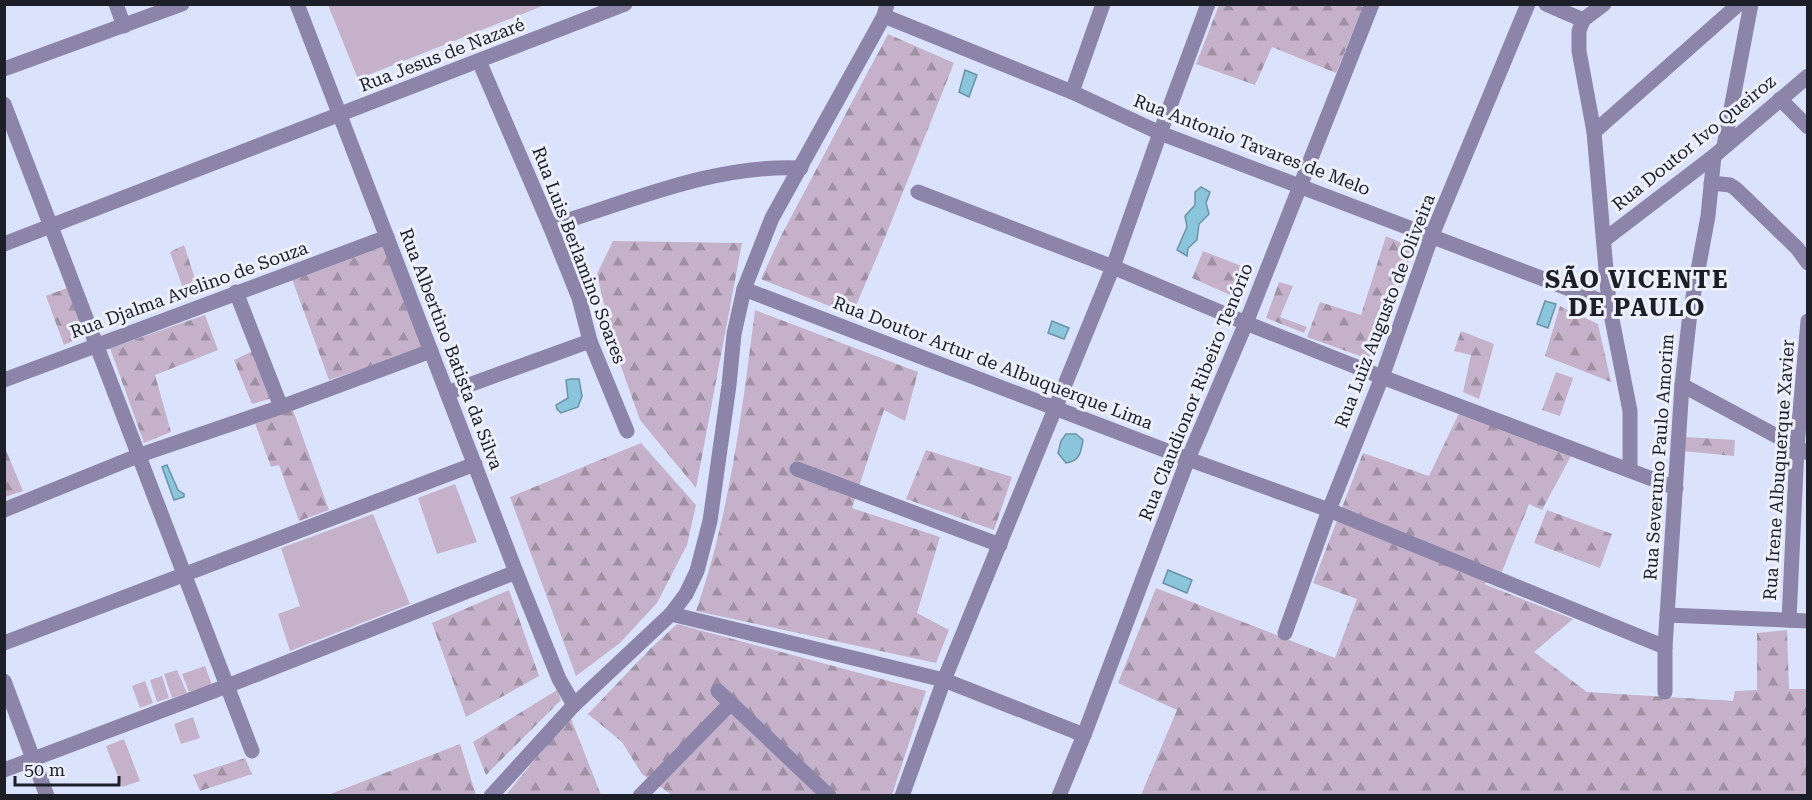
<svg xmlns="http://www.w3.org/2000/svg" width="1812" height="800" viewBox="0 0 1812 800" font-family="'Roboto Serif',serif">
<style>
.forest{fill:url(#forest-firs)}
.garden{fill:#c5b2ca}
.water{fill:#8bc5db;stroke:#6a93a5;stroke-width:1.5}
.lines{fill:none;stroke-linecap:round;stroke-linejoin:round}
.minor{stroke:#8d84aa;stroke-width:15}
.labels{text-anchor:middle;stroke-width:6;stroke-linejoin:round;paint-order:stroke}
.street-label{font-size:18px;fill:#1c1f28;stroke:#edf0fb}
.district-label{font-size:24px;font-weight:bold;letter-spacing:1.5px;fill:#1c1f28;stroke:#edf0fb}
</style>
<defs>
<pattern id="forest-firs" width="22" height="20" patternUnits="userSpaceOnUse" patternTransform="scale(1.5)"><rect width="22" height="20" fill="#c5b2ca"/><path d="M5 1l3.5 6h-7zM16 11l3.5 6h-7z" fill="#9f90a4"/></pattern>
</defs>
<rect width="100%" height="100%" fill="#dbe3fc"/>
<g class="forest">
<path d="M1358 4 1363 7 1336 73 1272 47 1255 85 1196 64 1219 5Z"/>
<path d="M888 34 954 63 884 240 852 315 761 279 781 236Z"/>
<path d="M1386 236 1413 248 1374 361 1307 337 1320 302 1361 315Z"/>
<path d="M613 241 742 243 696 488 640 420 613 344 597 274Z"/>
<path d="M184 245 200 294 186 297 170 252Z"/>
<path d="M384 245 423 349 329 380 292 279Z"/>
<path d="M1203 251 1249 269 1237 298 1192 278Z"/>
<path d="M1279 282 1293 286 1280 317 1307 327 1304 333 1266 318Z"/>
<path d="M67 288 85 336 64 345 46 296Z"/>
<path d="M1560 306 1598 324 1611 382 1545 356Z"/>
<path d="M755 310 918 372 905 421 884 410 852 508 940 537 917 613 949 630 936 663 696 611C730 514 742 411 755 310Z"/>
<path d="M205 315 218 350 155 375 171 432 144 443 110 348Z"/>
<path d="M1461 331 1494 344 1479 399 1463 392 1471 355 1454 351Z"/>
<path d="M253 351 272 398 252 404 234 360Z"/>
<path d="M1556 372 1573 378 1560 416 1542 410Z"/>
<path d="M1461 409 1571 456 1542 510 1529 504 1501 574 1484 584 1573 619 1534 652 1587 692 1733 701 1735 691 1757 690V633L1787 630 1789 689H1807V795H1141L1177 710 1118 683 1156 588 1335 658 1357 599 1313 583 1363 453 1429 476Z"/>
<path d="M293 410 329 510 299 521 279 465 271 467 255 423Z"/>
<path d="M1685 437 1735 440 1734 456 1682 451Z"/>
<path d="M641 443 696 505 687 545 657 603 620 643 576 676 510 497Z"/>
<path d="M5 448 23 491 5 497H4Z"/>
<path d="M926 450 1012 477 994 530 906 499Z"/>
<path d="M1547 510 1612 534 1600 568 1534 543Z"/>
<path d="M509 590 539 676 466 717 432 623Z"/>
<path d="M677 624 926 691 892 795H672L642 774 622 742 588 714 650 649Z"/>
<path d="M557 690 561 700 486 775 473 742Z"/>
<path d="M570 716 601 795H506Z"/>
<path d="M460 744 476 795H328Z"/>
<path d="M245 758 252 774 200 791 193 775Z"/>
</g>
<g class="garden">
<path d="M328 5H545L358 79Z"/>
<path d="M455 484 477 542 437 554 418 498Z"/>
<path d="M373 514 410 604 290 651 278 614 300 606 281 548Z"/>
<path d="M205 666 212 685 189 692 182 674Z"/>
<path d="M177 670 187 693 172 698 164 674Z"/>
<path d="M162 676 169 698 157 702 150 680Z"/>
<path d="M145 681 153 703 140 708 132 686Z"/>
<path d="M193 717 200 738 181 744 174 724Z"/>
<path d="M124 739 140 781 122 787 106 746Z"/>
</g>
<g class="water">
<path d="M965 70 977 75 969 97 959 92Z"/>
<path d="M1201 187 1210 192 1206 203 1209 214 1199 224 1197 240 1188 248 1187 256 1177 250 1187 227 1185 216 1195 205V192Z"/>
<path d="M1545 301 1556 304 1548 328 1537 324Z"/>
<path d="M1052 321 1069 328 1064 339 1048 333Z"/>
<path d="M571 379H579L582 396 578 407 561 413 557 409 556 405 568 398 566 380Z"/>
<path d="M1066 434H1076L1083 440C1081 452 1080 461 1066 463L1058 453 1061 441Z"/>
<path d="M167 465 178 490 184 494V497L174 500 162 467Z"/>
<path d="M1168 570 1192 580 1187 593 1163 583Z"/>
</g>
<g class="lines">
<g class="minor">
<path d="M116 4 124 26"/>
<path d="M297 4 516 572 559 679 574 705"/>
<path d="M1546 4 1583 20 1604 4"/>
<path d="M884 16 1072 92 1160 133 1609 304"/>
<path d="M1583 20 1579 31V51L1594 132 1609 304 1630 411V469"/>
<path d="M479 61 550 226 579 298 590 341 627 431"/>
<path d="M4 69 182 4"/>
<path d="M1072 92 1103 4"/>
<path d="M1780 99 1808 127"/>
<path d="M4 104 252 751"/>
<path d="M1594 132 1739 4"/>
<path d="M1724 146 1751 4"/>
<path d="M1711 183 1730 185 1736 189 1797 248 1808 263"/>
<path d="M918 192 1113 267 1246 323 1382 377 1676 488"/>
<path d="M550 226C632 201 714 164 801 168"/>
<path d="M1604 240 1714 156 1808 76"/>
<path d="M4 244 625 4"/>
<path d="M744 289 1188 459 1329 510 1665 647"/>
<path d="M236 292 281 407"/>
<path d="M4 380 387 237"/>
<path d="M1682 385 1808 453"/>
<path d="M447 393 590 341"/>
<path d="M797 469 1000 545"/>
<path d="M4 510 140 455 281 407 431 351"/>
<path d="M671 614 944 680 1084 735"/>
<path d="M1667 615 1808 621"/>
<path d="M1789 620 1797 447 1808 321"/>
<path d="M1285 633 1329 510 1382 377 1432 235 1528 4"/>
<path d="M4 643 475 464"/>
<path d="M4 681 47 796"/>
<path d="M718 691 829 796"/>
<path d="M1665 692V647L1682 385 1690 313 1708 216 1714 156"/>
<path d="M4 770 227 686 516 572"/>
<path d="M491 796 574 705 671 614 686 594 697 571 710 521 729 385 734 334 744 289 772 218 884 16 887 4"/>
<path d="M640 796 730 704"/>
<path d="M902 796 944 680 1113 267 1160 133 1208 4"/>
<path d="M1059 796 1084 735 1188 459 1246 323 1372 4"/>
</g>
</g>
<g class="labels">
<g class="street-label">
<text transform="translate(442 55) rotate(-21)" y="6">Rua Jesus de Nazaré</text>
<text transform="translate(1694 143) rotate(-39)" y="6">Rua Doutor Ivo Queiroz</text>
<text transform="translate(1252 145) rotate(21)" y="6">Rua Antonio Tavares de Melo</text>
<text transform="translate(579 255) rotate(69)" y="6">Rua Luis Berlamino Soares</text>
<text transform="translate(189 290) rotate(-20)" y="6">Rua Djalma Avelino de Souza</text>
<text transform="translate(1385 311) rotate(-69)" y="6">Rua Luiz Augusto de Oliveira</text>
<text transform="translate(451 349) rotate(69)" y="6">Rua Albertino Batista da Silva</text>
<text transform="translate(993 363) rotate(21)" y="6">Rua Doutor Artur de Albuquerque Lima</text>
<text transform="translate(1196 392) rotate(-68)" y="6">Rua Claudionor Ribeiro Tenório</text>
<text transform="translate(1659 457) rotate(-86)" y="6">Rua Severuno Paulo Amorim</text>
<text transform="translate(1779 470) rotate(-86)" y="6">Rua Irene Albuquerque Xavier</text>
</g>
<g class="district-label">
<text x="1637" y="288">SÃO VICENTE<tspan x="1637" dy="28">DE PAULO</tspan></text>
</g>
</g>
<rect width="1812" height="800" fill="none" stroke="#1c1f28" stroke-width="12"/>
<path d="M15 776v9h104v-9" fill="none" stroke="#1c1f28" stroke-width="3"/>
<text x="24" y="776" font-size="18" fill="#1c1f28" stroke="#edf0fb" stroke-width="4.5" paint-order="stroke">50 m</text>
</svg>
